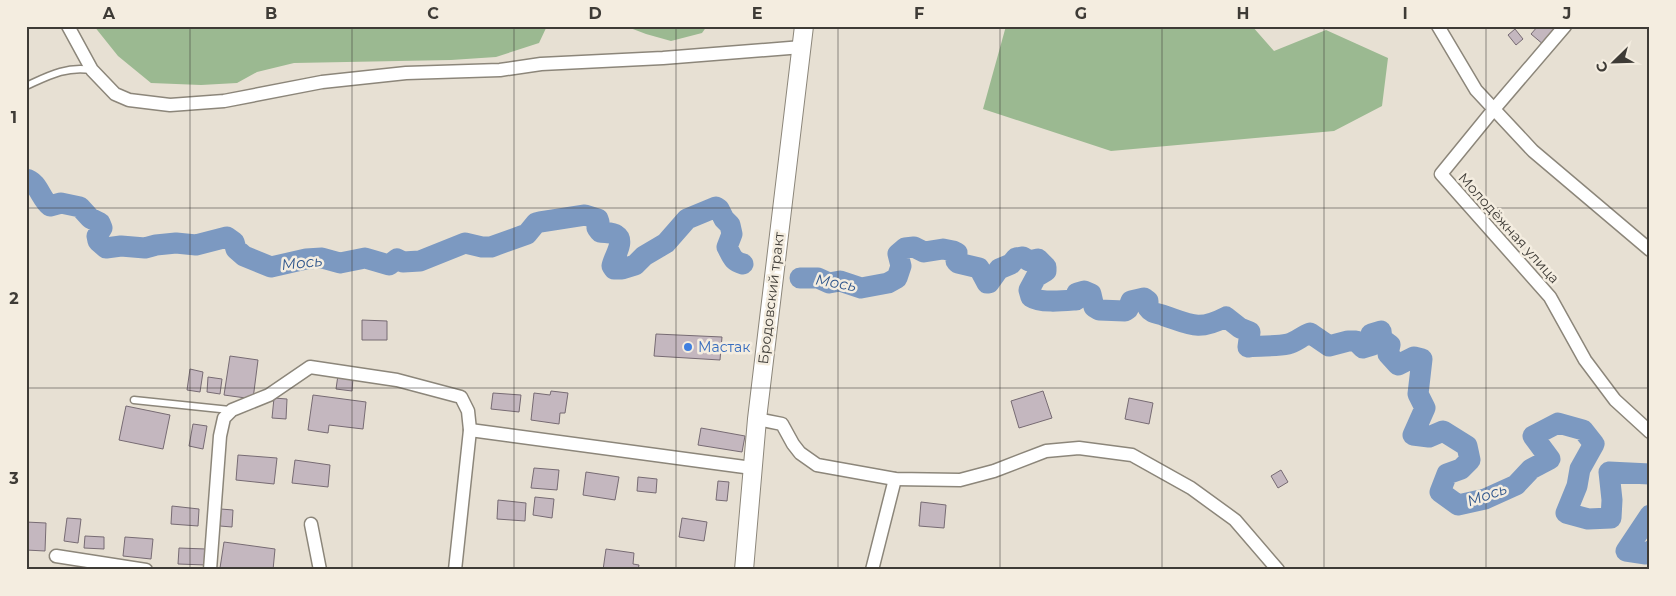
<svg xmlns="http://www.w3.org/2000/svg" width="1676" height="596" viewBox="0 0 1676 596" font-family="Montserrat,sans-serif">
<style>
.green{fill:#9bb991}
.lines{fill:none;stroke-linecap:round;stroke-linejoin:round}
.river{stroke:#7c99c1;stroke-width:21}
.building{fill:#c4b7bf;stroke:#776b73}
.lane-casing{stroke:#8c867a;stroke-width:9}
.street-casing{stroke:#8c867a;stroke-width:15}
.secondary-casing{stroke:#8c867a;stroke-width:20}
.lane{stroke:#fff;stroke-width:6}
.street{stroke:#fff;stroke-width:12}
.secondary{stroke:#fff;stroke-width:18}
.grid{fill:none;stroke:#3e3b36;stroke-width:1;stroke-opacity:0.55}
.shop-dot{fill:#3f7fe0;stroke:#f4ede0;stroke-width:2}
.labels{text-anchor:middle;stroke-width:5;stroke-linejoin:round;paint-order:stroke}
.street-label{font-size:14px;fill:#3e3b36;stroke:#f4ede0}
.shop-label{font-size:14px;fill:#366cbe;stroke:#f4ede0;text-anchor:start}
.water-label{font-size:15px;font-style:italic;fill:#2f568c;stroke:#f4ede0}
.neatline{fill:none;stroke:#3e3b36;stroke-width:2}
.grid-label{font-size:16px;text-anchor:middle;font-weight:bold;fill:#3e3b36}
</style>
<rect width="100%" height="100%" fill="#e7e0d3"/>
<g class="green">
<path d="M94 26H547L539 43 496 57 451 60 294 63 257 72 237 83 201 85 151 83 118 56Z"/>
<path d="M625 26H707L702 33 671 41 646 34Z"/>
<path d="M1006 26H1252L1274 51 1326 30 1388 58 1382 106 1334 131 1111 151 983 109Z"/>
</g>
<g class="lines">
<g class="river">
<path d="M26 179C38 181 41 200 50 206L61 203 80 207 90 218 100 223 102 228 97 236 98 241 106 248 121 246 145 248 156 245 176 243 196 245 227 237 234 242 236 249 244 256 271 267 306 259 322 258 340 263 365 258 389 265 397 259 403 262 420 261 465 243 482 247H491L527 234 536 223 540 222 585 215 598 219 599 222 597 228 600 232C604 233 612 232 616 235 626 241 613 258 612 266L614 269H622L635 265 644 256 666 243 687 219 716 207 719 209 724 219 730 225 732 234 727 247C732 256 732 261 743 264"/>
<path d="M800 278H818L829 283 840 281 861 288 888 283 897 278 901 266 898 254 905 248 914 247 924 252 943 249 953 251 957 253 956 261 958 263 979 268 987 283H989L999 269 1011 264 1016 258 1023 257 1029 261 1038 259 1046 267V271L1036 277 1029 290 1031 297C1040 303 1062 301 1074 300H1076L1077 293 1084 291 1091 294 1094 307 1099 310 1125 311 1128 309 1131 301 1144 298 1148 301V308C1152 314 1158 313 1165 316 1191 325 1199 331 1226 317L1240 328 1250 332 1248 347C1261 345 1275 347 1288 344 1296 342 1302 336 1310 333L1329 346 1348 341H1356L1363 348 1373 345 1371 334 1381 331 1382 339 1390 345 1388 354 1398 365 1414 357 1422 359 1418 394 1425 408 1413 435 1429 437 1443 431 1467 446 1470 460 1461 469 1447 474 1440 492 1458 505 1485 499 1516 485 1531 469 1550 459 1533 436 1558 423 1583 430 1594 444 1580 469 1577 486 1566 513 1588 519 1611 518 1612 500 1609 472 1650 474"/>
<path d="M1650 515 1626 551 1646 554 1650 551"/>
</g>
</g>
<g class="building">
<path d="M1538 26H1553L1557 30 1544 45 1531 34Z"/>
<path d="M1515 29 1523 39 1516 45 1508 35Z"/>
<path d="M362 320 387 321V340H362Z"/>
<path d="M656 334 722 337 720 360 654 356Z"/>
<path d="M230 356 258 360 253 399 224 395Z"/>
<path d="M190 369 203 372 200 392 187 390Z"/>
<path d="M338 375 353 378 352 391 336 389Z"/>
<path d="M208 377 222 379 220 394 207 392Z"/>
<path d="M551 391 568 393 565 413H560L559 424 531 420 534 393 550 395Z"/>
<path d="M1043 391 1052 418 1019 428 1011 401Z"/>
<path d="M493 393 521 395 519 412 491 409Z"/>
<path d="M313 395 366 402 363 429 329 425 328 433 308 430Z"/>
<path d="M274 398 287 399 286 419 272 418Z"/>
<path d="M1129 398 1153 403 1149 424 1125 419Z"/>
<path d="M126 406 170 415 163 449 119 440Z"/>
<path d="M193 424 207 426 203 449 189 446Z"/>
<path d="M701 428 745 436 742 452 698 445Z"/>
<path d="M238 455 277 458 274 484 236 480Z"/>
<path d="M295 460 330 465 328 487 292 483Z"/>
<path d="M534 468 559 470 557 490 531 488Z"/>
<path d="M1281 470 1288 482 1278 488 1271 476Z"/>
<path d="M586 472 619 477 615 500 583 495Z"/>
<path d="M638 477 657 479 656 493 637 491Z"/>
<path d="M718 481 729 482 727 501 716 500Z"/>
<path d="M535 497 554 499 552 518 533 515Z"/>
<path d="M498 500 526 503 525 521 497 519Z"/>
<path d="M921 502 946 505 944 528 919 526Z"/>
<path d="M172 506 199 509 198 526 171 524Z"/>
<path d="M221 509 233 510 232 527 220 526Z"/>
<path d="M67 518 81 519 78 543 64 541Z"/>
<path d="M682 518 707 522 704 541 679 537Z"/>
<path d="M26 522 46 523 45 551 26 550Z"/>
<path d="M85 536 104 537V549L84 548Z"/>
<path d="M125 537 153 539 151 559 123 556Z"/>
<path d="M224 542 275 549 273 570H237L220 568Z"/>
<path d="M179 548 206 549V565L178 564Z"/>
<path d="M606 549 634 553 633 564 639 565 638 570H603Z"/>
</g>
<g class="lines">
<g class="lane-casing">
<g id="lane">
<path d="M26 86C48 76 66 66 91 70"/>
<path d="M134 400 230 410"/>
</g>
</g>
<g class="street-casing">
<g id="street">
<path d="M68 26 92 70 115 94 129 100 170 105 224 101 322 82 406 73 500 70 541 64 663 58 802 47"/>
<path d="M1438 26 1476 90 1533 151 1650 250"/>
<path d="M1565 26 1494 109 1441 174 1550 297 1585 360 1615 400 1650 432"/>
<path d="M757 419 782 424 793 444 800 453 817 465 895 479 960 480 994 471 1046 451 1079 448 1132 455 1191 488 1235 520 1278 570"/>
<path d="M470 430 752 468"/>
<path d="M311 524 320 570"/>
<path d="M56 556 146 570"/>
<path d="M210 570 220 436 224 418 232 410 269 395 310 367 397 380 461 397 468 411 470 430 455 570"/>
<path d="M872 570 895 479"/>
</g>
</g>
<g class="secondary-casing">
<path id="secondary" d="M744 570 757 419 804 26"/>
</g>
<use href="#lane" class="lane"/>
<use href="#street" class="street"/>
<use href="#secondary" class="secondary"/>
</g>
<path class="grid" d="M190 26V570M352 26V570M514 26V570M676 26V570M838 26V570M1000 26V570M1162 26V570M1324 26V570M1486 26V570M26 208H1650M26 388H1650"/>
<circle class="shop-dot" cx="688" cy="347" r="5"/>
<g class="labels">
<g class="street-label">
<text transform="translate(1509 228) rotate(48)" y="5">Молодёжная улица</text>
<text transform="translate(771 298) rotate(-83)" y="5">Бродовский тракт</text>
</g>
<g class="shop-label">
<text x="698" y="352">Мастак</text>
</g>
<g class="water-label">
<text transform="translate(302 263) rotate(-6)" y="5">Мось</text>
<text transform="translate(836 283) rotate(10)" y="5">Мось</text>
<text transform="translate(1487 495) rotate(-19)" y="5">Мось</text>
</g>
</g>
<rect width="1676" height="596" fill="none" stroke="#f4ede0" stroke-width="55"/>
<g transform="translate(1614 62) rotate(247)" stroke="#f4ede0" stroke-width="4" paint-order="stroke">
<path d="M0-4L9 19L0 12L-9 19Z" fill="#3e3b36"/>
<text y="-8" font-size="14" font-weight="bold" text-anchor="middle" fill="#3e3b36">С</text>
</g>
<rect x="28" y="28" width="1620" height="540" class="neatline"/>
<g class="grid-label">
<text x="109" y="19">A</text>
<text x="271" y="19">B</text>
<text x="433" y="19">C</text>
<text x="595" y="19">D</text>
<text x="757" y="19">E</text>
<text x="919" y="19">F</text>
<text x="1081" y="19">G</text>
<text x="1243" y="19">H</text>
<text x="1405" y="19">I</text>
<text x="1567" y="19">J</text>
<text x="14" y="123">1</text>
<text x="14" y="304">2</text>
<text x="14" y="484">3</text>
</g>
</svg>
